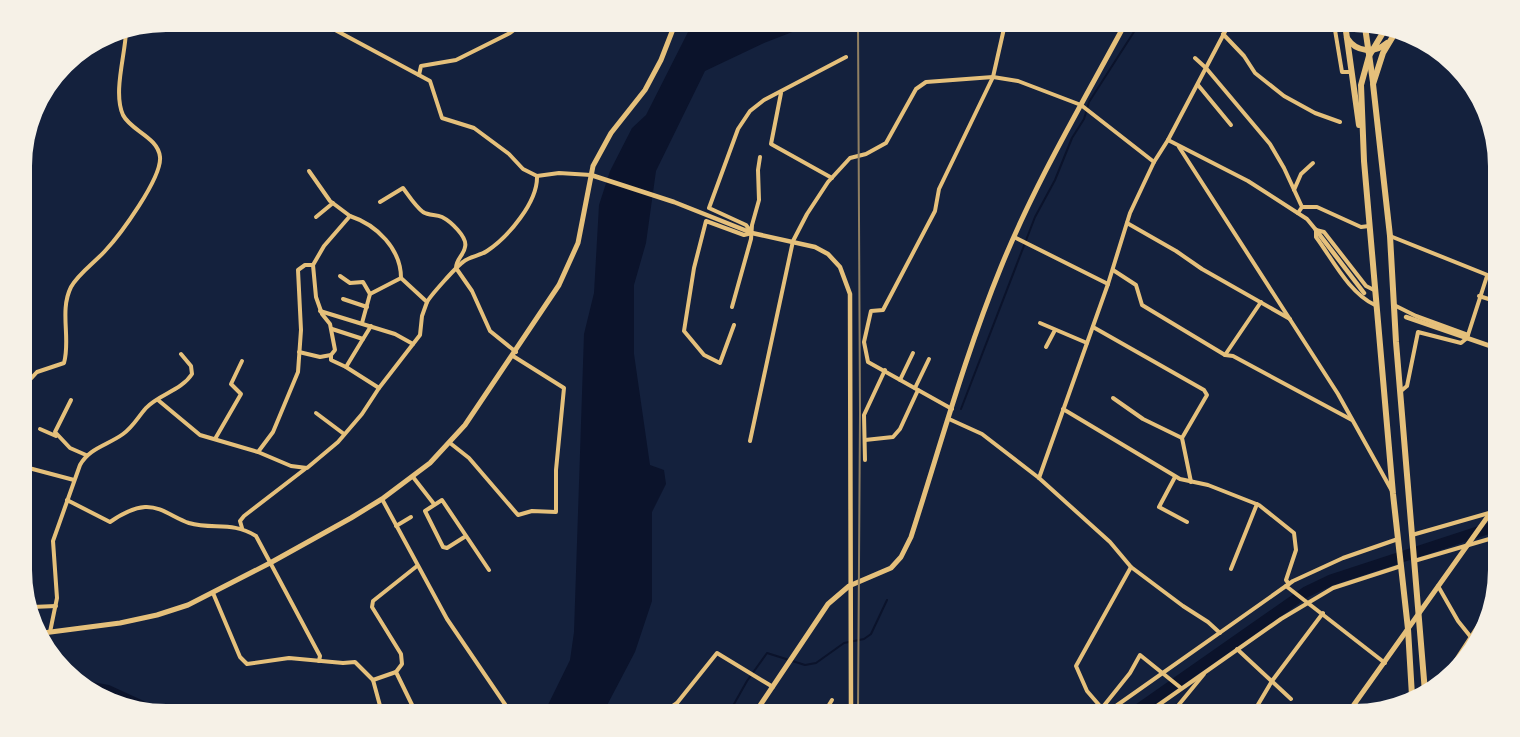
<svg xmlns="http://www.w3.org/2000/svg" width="1520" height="737" viewBox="0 0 1520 737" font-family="Signika,sans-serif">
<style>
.water{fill:#0b132b}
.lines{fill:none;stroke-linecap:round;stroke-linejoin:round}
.stream{stroke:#0b132b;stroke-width:2}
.river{stroke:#0b132b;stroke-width:11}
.minor{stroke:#e5c07b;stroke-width:4}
.tertiary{stroke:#e5c07b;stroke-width:4.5}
.secondary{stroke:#e5c07b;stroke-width:5}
.trunk{stroke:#e5c07b;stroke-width:6}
.rail{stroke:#918062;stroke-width:2}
</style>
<rect width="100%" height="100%" fill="#14213d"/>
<g class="water">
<path d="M701 24H813L764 43 705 71 656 171 646 243 634 285V354L650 465 664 470 666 484 652 512V601L635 652 603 713H544L570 660 574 632 584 334 594 293 599 205 610 171 632 128 646 115 689 30Z"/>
<path d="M81 680 109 685 170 713 104 699Z"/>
</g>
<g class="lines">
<g class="stream">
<path d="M961 409 1035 217 1055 180 1072 138 1084 119 1089 102 1139 24"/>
<path d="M729 713 747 681 767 653 805 665 816 663 844 643 864 639 871 634 887 600"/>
</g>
<path class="river" d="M1133 713 1306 592 1331 580 1496 526"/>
<g class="minor">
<path d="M324 24 430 81 442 118 474 128 509 154 523 169 537 176 559 173 591 175"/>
<path d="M1334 24 1342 72H1351"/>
<path d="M1223 34 1244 56 1255 73 1284 96 1315 113 1340 122"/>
<path d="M1195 58 1206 68 1270 144 1284 168 1302 207 1298 213"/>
<path d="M419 75 421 66 456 60 510 33 522 24"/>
<path d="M1198 85 1231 125"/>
<path d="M781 93 771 144 832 178"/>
<path d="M1168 140 1248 181 1307 219 1316 230 1324 232 1366 286 1374 290"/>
<path d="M1179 147 1338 394 1392 491"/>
<path d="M309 171 330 201 350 216"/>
<path d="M1294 190 1301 174 1313 163"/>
<path d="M380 202 403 188C409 196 415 206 423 212 429 216 436 214 442 217 450 221 468 237 465 247 464 255 456 259 456 268L472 291 490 331 516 352"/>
<path d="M1302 207H1317L1361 227 1369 226"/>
<path d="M316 217 333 203"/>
<path d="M1127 223 1176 251 1202 269 1290 319"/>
<path d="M1316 230V237C1333 260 1349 293 1375 305"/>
<path d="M1390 236 1495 278"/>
<path d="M1014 237 1108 284"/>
<path d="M1113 270 1136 285 1142 305 1225 355 1233 356 1352 420"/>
<path d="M340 276 350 283 363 282 370 294"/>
<path d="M1479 296 1495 301"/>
<path d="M343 299 367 307"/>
<path d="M427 302C431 295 456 267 463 262 470 256 480 256 487 251 508 237 538 202 537 176"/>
<path d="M1394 305 1416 316 1468 335"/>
<path d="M732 307 751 239 752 225 759 200 758 170 760 157"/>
<path d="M320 311 395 334 413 344"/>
<path d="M362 323 370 294 401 278"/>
<path d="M1040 323 1087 343"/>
<path d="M734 325 720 363 704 355 684 331 694 268 706 221 744 235 752 233 746 225 709 208 738 129 750 111 764 100 846 57"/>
<path d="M1093 327 1204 390 1207 395 1182 438 1191 482"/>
<path d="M363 339 371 326"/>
<path d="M1046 347 1055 330"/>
<path d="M299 352 320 357 331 355 335 350 330 324 322 314 316 297 313 265"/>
<path d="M331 355V360L346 367 363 339 332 329"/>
<path d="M1225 355 1261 302"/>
<path d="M346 367 379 388"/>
<path d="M900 380 913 353"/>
<path d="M25 385 37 372 64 363C71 339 59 311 71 287 78 274 94 263 105 251 120 235 162 178 160 157 158 137 131 131 123 115 113 93 125 56 126 32"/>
<path d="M915 388 929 359"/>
<path d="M1401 391 1407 386 1418 332 1461 343 1467 338 1487 276"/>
<path d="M1113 398 1143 419 1182 438"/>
<path d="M71 400 55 432 70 448 86 455"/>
<path d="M158 400 200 435 258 452 291 466 307 468 338 442 362 414 379 388 420 335 422 316 427 302 401 278C401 249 377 225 350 216L324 246 313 265H305L298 270 301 330 298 372 273 432 258 452"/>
<path d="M952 409 868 362 864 342 871 311 883 310 935 211 939 189 993 77 1005 24"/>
<path d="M1063 409 1180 479 1208 485 1259 505 1294 533 1296 550 1286 580 1289 584"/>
<path d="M316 413 344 434"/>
<path d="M949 419 982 434 1039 478 1110 542 1131 567 1183 606 1208 622 1220 633"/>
<path d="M40 429 56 436"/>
<path d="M215 439 241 394 231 384 242 361"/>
<path d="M865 440 893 437 900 429 918 390"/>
<path d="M750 441 793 241 807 214 828 182 850 158 866 154 886 143 916 89 926 82 993 77 1018 81 1081 105 1154 162"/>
<path d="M450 443 469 458 518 515 532 511 556 512V470L564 388 513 356"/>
<path d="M865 460 864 415 885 370"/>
<path d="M25 467 74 480"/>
<path d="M413 477 434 504"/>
<path d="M1175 477 1159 507 1187 522"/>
<path d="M1039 478 1108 284 1130 213 1154 162 1168 140 1229 24"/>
<path d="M382 499 447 619 511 713"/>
<path d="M67 500 110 522C120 515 132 508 145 507 161 506 174 518 189 523 213 530 232 521 256 536L320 656 319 661"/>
<path d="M396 526 411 517"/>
<path d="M242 528 240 521 244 516 305 469"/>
<path d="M1412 535 1496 511"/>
<path d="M466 536 447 548 443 547 425 511 442 500 489 570"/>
<path d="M1414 561 1496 537"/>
<path d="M1231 569 1257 504"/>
<path d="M1286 586 1385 663"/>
<path d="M1438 586 1458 621 1470 636"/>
<path d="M213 593 240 657 247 664 289 658 343 663 355 662 373 680 382 713"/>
<path d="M32 607 56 606"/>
<path d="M50 632 57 598 53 541 80 465C89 448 108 445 123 434 133 427 138 417 146 408 159 394 181 391 192 374L191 366 181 354"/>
<path d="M1237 649 1291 699"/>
<path d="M1448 672 1487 612"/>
<path d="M373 680 396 672"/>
<path d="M1102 708 1130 673 1140 655 1181 688"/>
<path d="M416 713 396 672 402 664 401 654 372 607 373 601 417 566"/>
<path d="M663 713 677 703 717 653 773 687"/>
<path d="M824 713 832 700"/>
<path d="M1106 713 1293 581 1343 558 1398 539"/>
<path d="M1106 713 1087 691 1076 666 1131 567"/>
<path d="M1147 713 1281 619 1333 588 1401 566"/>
<path d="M1172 713 1204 674"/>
<path d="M1253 713 1272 681 1323 613"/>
</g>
<g class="tertiary">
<path d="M591 175 674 202 752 233 815 247 828 254 840 267 850 294 851 713"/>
<path d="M1316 230 1364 293"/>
<path d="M1406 317 1496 348"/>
</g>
<g class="secondary">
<path d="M43 633 120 623 157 615 188 605 270 563 351 518 382 499 430 463 465 425 559 285 578 243 593 166 611 133 645 90 661 60 675 24"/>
<path d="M755 713 828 604 849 586 891 568 901 557 911 537C940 447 965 355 1001 267 1035 183 1082 104 1125 24"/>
<path d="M1348 713 1496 505"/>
</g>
<g class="trunk">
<path d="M1345 24 1359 125"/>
<path d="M1365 27 1373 82"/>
<path d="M1384 31 1369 56 1361 85 1364 161 1393 494 1408 629 1412 696"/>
<path d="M1395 33 1383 53 1373 84 1390 236 1396 342 1425 692"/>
<path d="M1347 38C1356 52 1374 54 1387 43"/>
</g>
<path class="rail" d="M858 713 860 413 858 24"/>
</g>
<path d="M0 0H1520V737H0ZM166 32H1354A134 134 0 0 1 1488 166V570A134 134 0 0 1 1354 704H166A134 134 0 0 1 32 570V166A134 134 0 0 1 166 32Z" fill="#f6f1e7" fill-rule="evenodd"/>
</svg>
